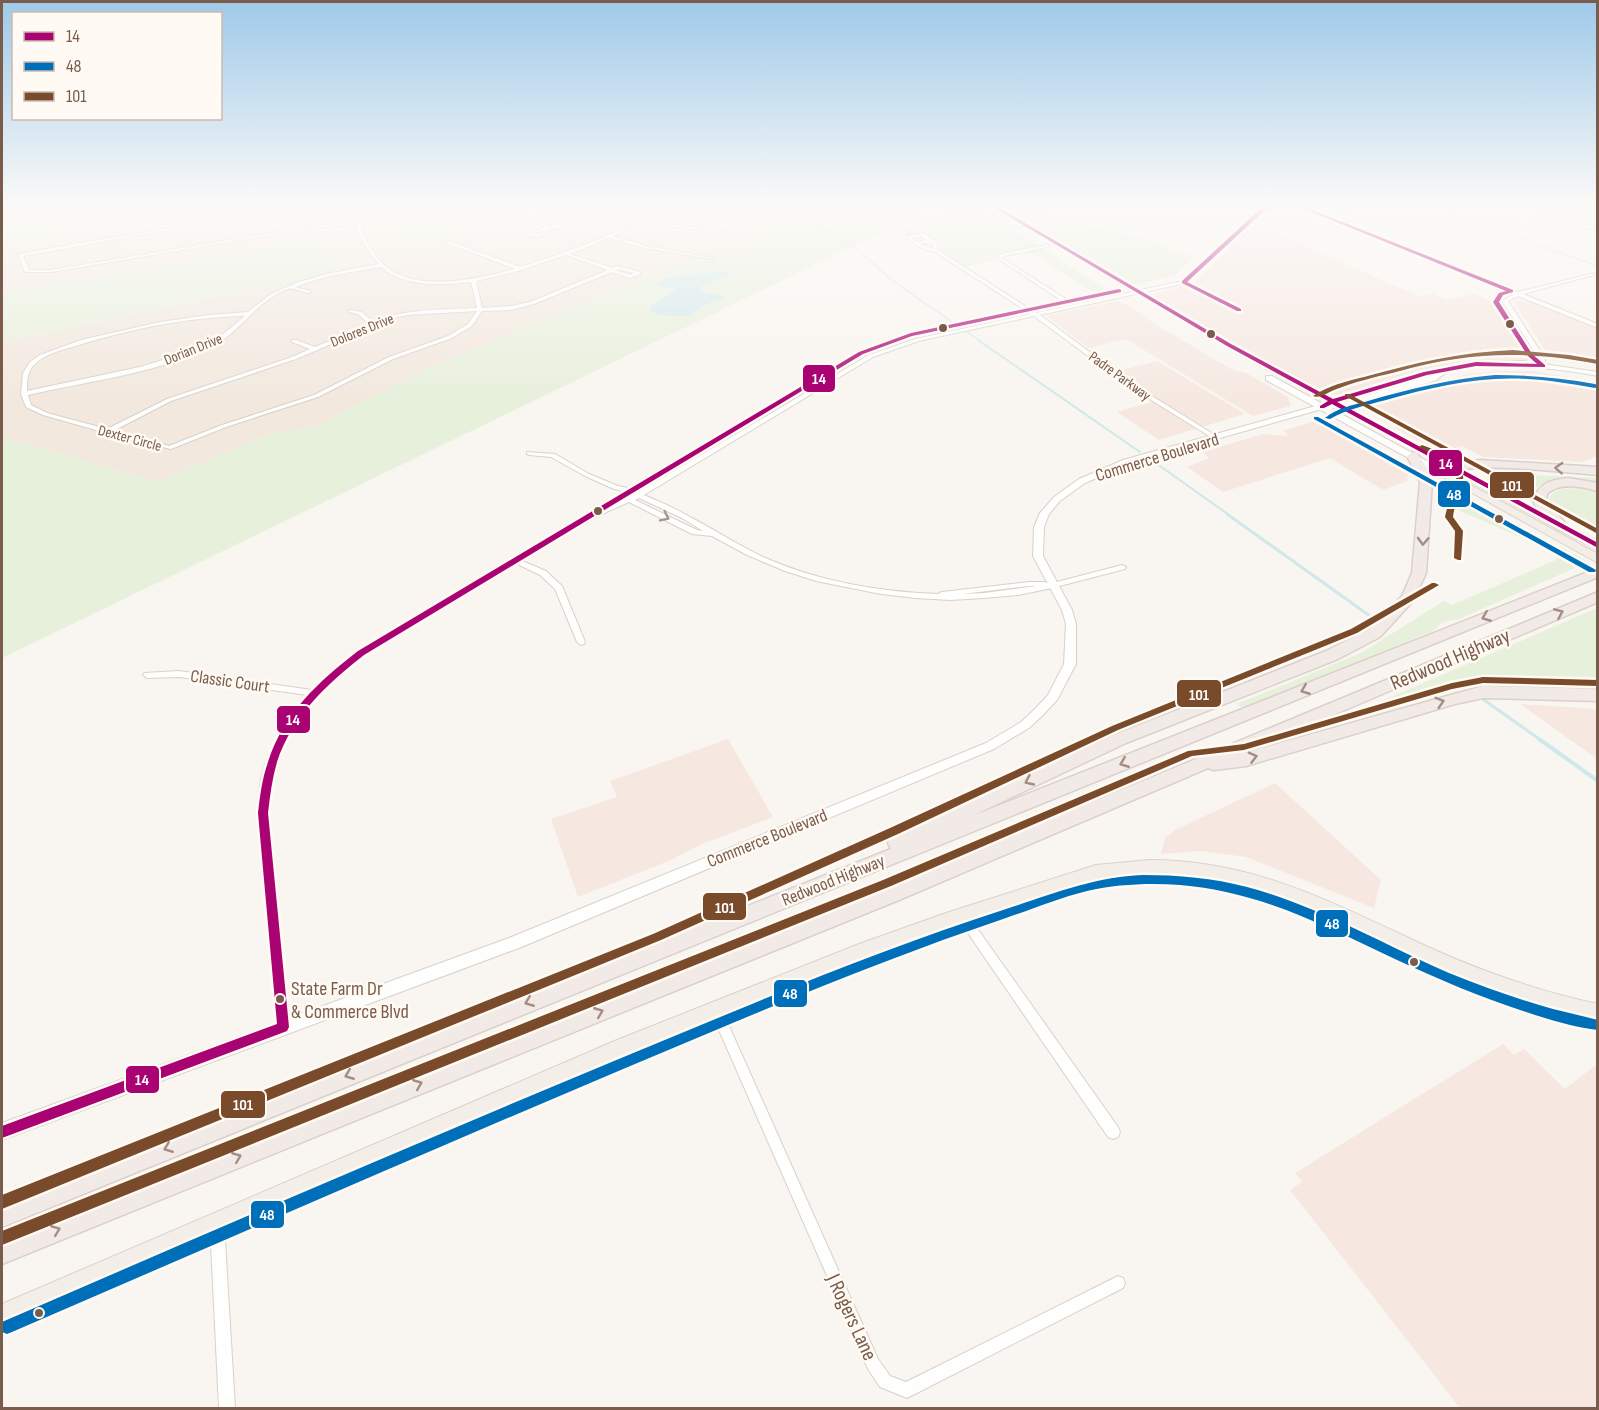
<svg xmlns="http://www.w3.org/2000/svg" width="1599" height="1410" viewBox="0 0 1599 1410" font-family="'Sofia Sans Condensed',sans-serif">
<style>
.residential{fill:#f2e8de}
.commercial{fill:#f6e8e1}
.green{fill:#e7f0db}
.water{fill:#d0e8ea}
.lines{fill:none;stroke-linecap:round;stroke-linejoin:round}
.stream-far3{stroke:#d0e8ea;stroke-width:1.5}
.stream-far2{stroke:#d0e8ea;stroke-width:2}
.stream-far1{stroke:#d0e8ea;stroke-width:3}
.stream{stroke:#d0e8ea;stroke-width:4}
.minor-casing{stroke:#d7d1cb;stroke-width:2}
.tertiary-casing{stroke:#d7d1cb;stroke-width:2}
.secondary-casing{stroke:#d9d2cb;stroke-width:2}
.primary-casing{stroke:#dad1cc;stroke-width:2}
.motorway-casing{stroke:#dad1cc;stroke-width:3}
.minor{fill:#fefefd;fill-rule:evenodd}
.tertiary{fill:#fefefd;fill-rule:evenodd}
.secondary{fill:#fefefd;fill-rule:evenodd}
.primary{fill:#f3eee8;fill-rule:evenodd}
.motorway{fill:#f2eae7;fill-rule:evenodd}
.bus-1-casing{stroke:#fffaf3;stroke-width:5}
.bus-2-casing{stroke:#fffaf3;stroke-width:5}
.bus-3-casing{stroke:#fffaf3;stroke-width:5}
.bus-1{fill:#a90272;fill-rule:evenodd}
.bus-2{fill:#006fba;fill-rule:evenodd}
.bus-3{fill:#7a4b2a;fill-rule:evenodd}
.oneway{stroke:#a48e83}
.oneway2{stroke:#a8958b}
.bus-dot{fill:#7a5c4d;stroke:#fffaf3;stroke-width:2}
.labels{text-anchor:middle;stroke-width:5;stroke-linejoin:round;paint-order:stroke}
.far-street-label{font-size:15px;fill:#7a5c4d;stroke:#fffaf3}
.street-label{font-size:18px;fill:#7a5c4d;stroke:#fffaf3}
.near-bus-label{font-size:20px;fill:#7a5c4d;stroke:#fffaf3;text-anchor:start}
.near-street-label{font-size:21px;fill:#7a5c4d;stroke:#fffaf3}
.line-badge{stroke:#fffaf3;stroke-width:2}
.badge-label{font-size:16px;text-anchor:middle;font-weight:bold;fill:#fff}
</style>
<rect width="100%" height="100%" fill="#f9f5f0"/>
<g class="residential">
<path d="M232 206H769L781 215 774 217 737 255 670 266 429 368 317 426 267 435 157 482 2 437V342L269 285 274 291 338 271 318 239 2 294V245L147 222Z"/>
<path d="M1312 206H1393L1340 217Z"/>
</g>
<g class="commercial">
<path d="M1254 223 1420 297 1432 293 1447 300 1474 294 1492 302 1529 360H1479L1451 364 1336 395 1323 393 1153 297 1156 293 1194 283Z"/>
<path d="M1118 301 1132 307 1155 324 1231 369 1246 373 1288 397 1291 406 1253 416 1126 339 1088 348 1046 316Z"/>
<path d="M1514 301 1534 302 1597 327V366L1551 360Z"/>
<path d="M1157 361 1245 414 1159 440 1117 412 1159 400 1118 371Z"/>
<path d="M1495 371H1533L1597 382V456L1582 462 1483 457 1462 446 1440 452 1395 428 1400 426 1362 405 1441 384 1464 375Z"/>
<path d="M1321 419 1390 456 1401 464 1408 475 1407 481 1383 490 1330 458 1223 492 1187 467 1209 458 1203 452 1263 434 1286 436 1288 434 1283 431Z"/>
<path d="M1520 704 1597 709V759Z"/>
<path d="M728 739 773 817 702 844 671 860 578 897 551 819 617 797 610 781Z"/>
<path d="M1275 783 1381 880 1374 908 1246 857 1201 851 1161 854 1165 838 1175 830Z"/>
<path d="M1503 1044 1514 1055 1524 1049 1565 1089 1597 1064V1408H1460L1290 1190 1302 1182 1295 1173Z"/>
</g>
<g class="green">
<path d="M35 206H232L147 222 2 245V211Z"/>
<path d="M386 206H526L523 219C486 230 449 236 413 247L400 233 372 237 368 233V224Z"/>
<path d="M770 206H804L809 209 785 215 814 210V206H936L2 658V437L157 482 267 435 317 426 429 368 670 266 737 255 774 217 781 216Z"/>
<path d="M956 206H976L1106 289 1097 294 1025 250 997 255 994 257 996 260 963 267 938 250H927L900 233Z"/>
<path d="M999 206H1027L1037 211 1071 219 1069 221 1137 237 1139 236 1170 249 1195 256 1174 276 1132 285Z"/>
<path d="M1528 206H1597V229Z"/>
<path d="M318 239 338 271 311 278 274 291 268 285 2 342V294Z"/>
<path d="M1488 473 1597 478V485C1575 482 1549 474 1531 492V497Z"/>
<path d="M1577 488 1597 492V536L1558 509 1548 506V499L1554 492 1563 489Z"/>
<path d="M1461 494 1494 517 1571 552 1562 553 1549 550 1456 509Z"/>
<path d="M1556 554H1574L1588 562 1457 620C1448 620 1440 622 1435 630L1244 709 1237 704 1361 653 1444 601 1452 605 1556 560Z"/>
<path d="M1597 608V689L1473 686 1379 713 1370 706Z"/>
</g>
<path class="water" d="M726 272 730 274 698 288 706 293 723 295 725 298 706 304 689 316H665L649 311 651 306 677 290 661 286 659 284 664 279 702 273Z"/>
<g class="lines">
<g class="stream-far3">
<path d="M790 206 856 249"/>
<path d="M1429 206 1598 266"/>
<path d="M861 252 889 278 952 322"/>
<path d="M967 332 980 341"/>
</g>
<g class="stream-far2">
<path d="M978 340 1140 452"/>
<path d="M1153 461 1229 515"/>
</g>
<g class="stream-far1">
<path d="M1227 514 1377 621"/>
<path d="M1484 700 1542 741"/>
</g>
<path class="stream" d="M1539 739 1598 781"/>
<g class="minor-casing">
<g id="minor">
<path d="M295 206H304L23 256 29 270H51L313 226 360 222 379 206H383L363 224 361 230C368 244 376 259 388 268 420 293 479 278 515 269L444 242 446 240 520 267 551 257 605 237V235H609C625 228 648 223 659 208L641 207 639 206 720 207 773 213 771 214 720 209 664 208 659 215 648 221 747 235 745 236 644 223 613 236 646 246 715 258 713 259 645 248 609 238 570 254 612 268 617 266 640 272V274L630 278 612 272 534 304 511 310 482 311 472 326 452 338 393 359 318 397 226 427 171 449 104 433 103 432 43 415 26 407 21 394 23 373 30 362 40 355 81 340 160 322 209 315 248 312 271 294 296 283 326 274 379 264C370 254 362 242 357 230L358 225 313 228 51 272H25L18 254ZM566 255 608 270 530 302 511 306 482 308 476 281 518 271ZM381 267C405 288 441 285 471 282L477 308C442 310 406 308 373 322L362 312 349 310V312L358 314 369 324 315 347 296 340H292V342L310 349 292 357 167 399 107 429 47 413 31 405 28 395C89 381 154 374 211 347 240 333 258 299 288 289 294 287 303 293 310 293V291L295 287C322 276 352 272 381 267ZM618 269 634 273 630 275 616 270ZM477 311 468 324 448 336 389 357 314 395 222 425 169 446 113 431 171 401 296 359 392 318 408 315ZM245 316 216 340 185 353 140 367 27 391C27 382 27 372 34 365 44 354 62 350 76 346 130 329 188 317 245 316Z"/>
<path d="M538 206H544L532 211 531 218 550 226 563 221 574 222 573 226 551 229 541 236H525V234L535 230 545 227 527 219 528 209ZM564 223 569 224 558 226ZM544 230 540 234H532Z"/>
<path d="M1259 206H1264L1252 212 1234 230H1230V228L1248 210Z"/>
<path d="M1276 206H1282L1263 212 1186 283 1040 315 1131 383 1218 437V439H1214L1127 385 1034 316 919 341 873 357 644 495C660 502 675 508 690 517 715 530 738 545 763 557 817 581 879 592 938 594L942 592 1029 582H1045L1049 584 1122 565 1126 567 1125 569 1052 588 1018 595 984 598 950 600 916 598 881 594 816 581 785 571 747 555 712 536 692 534 629 502 600 515 520 560 546 571 562 586 585 642 584 644 581 645 577 642 555 589 540 575 515 563 364 655C322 687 282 727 271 780 269 791 269 802 268 813L289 1027 287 1031 283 1033 279 1031 277 1027 258 813C259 802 259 791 261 780 268 748 286 720 308 695L179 677 147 678 143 675 144 673 179 671 312 690 326 676 358 651 511 558 609 505V502L623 491 614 489 585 476 551 457 529 455 527 454V452L555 454 589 474 618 486 628 488 850 357 880 343 923 330 926 332 884 345 854 359 634 490 639 492 869 355 915 339 1031 314 935 252C923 250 916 246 907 238V236L924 233 937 242 938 250 1036 313 1182 281 1259 210ZM921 236 926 240 917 242 912 238ZM924 243 933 244V249L920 244ZM629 493 634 495 629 497H624L623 499 619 501ZM639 498 682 518 703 531 697 530 635 500ZM1029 586H1036L984 593 962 594Z"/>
<path d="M1297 206H1302L1518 292 1594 273V275L1523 294 1598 324V328L1518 296 1508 301 1544 357 1546 366 1541 367 1528 356 1493 302 1499 293 1507 291ZM1511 293 1514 294 1502 301 1539 359 1532 354 1499 302 1503 295Z"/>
<path d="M1521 206H1527L1598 229V232Z"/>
<path d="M1046 245H1048V247L1005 256 1002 258 1069 301V303H1065L997 258 1001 254Z"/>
<path d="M963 912 967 914 1118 1127 1120 1132 1118 1137 1113 1139 1108 1137 959 920 958 917 959 914Z"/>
<path d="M717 1006 721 1008 878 1359 890 1376 906 1382 1118 1276 1123 1278 1125 1283 1123 1288 907 1398 880 1387 868 1369 711 1012 713 1008Z"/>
<path d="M217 1217 222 1219 224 1224 235 1408H219L210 1224 212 1219Z"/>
</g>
</g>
<g class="tertiary-casing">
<path id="tertiary" d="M1523 361 1598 372V376C1566 370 1458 354 1437 380L1344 408 1322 409 1129 464 1085 483 1060 501 1049 514 1044 527 1043 556 1072 610 1076 624V664L1057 700 1042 716 1029 728 994 749 519 948 2 1140V1123L509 938 986 743 1021 722 1034 710 1048 695 1064 664 1066 624 1062 610 1033 556 1034 527 1040 513 1054 497 1079 479 1123 460 1319 405 1340 404 1431 376 1428 373 1429 371 1477 362Z"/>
</g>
<g class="secondary-casing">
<g id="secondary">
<path d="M990 206H997L1232 343 1563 525 1562 527H1554L1226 347Z"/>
<path d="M1266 376H1272L1454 476 1453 478H1445L1266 380Z"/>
</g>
</g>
<g class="primary-casing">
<g id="primary">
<path d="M1449 473 1598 554V563L1445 478V474Z"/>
<path d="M1561 522 1598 541V550L1557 529 1555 526Z"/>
<path d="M1149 860C1260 860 1339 907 1437 951 1489 974 1542 992 1598 1004V1022L1545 1009 1486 989 1424 963 1315 911 1237 883 1202 877 1166 875 1096 879 907 943 630 1054 2 1328V1304L617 1040 859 944 949 912 1096 865Z"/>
</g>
</g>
<g class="motorway-casing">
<g id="motorway">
<path d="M1413 452 1417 453 1427 468 1432 482 1426 573 1413 601 1380 637 1338 659 1126 743 972 816 1598 568V577L2 1227V1203L891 849 888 843 890 838 1114 735 1326 651 1370 629 1402 596 1412 573 1420 482 1407 456Z"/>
<path d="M1480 460 1598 467V475C1574 473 1476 462 1460 471 1455 474 1455 478 1449 480L1443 476 1452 465Z"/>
<path d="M1568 478 1598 483V491C1581 487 1563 482 1548 493L1545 501 1568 526 1561 530C1549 526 1538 512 1533 501 1538 483 1551 480 1568 478Z"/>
<path d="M1598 592V602L1244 753 1483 686 1598 689V701L1483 698 1455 704 1246 766 1214 770 1208 768 899 900 2 1264V1238L885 888Z"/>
</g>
</g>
<use href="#minor" class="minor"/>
<use href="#tertiary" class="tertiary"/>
<use href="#secondary" class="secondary"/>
<use href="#primary" class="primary"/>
<use href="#motorway" class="motorway"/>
<g class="bus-1-casing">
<g id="bus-1">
<path d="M991 206H996L1231 344 1333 399 1424 372 1476 362 1537 364 1528 356 1493 302 1499 293 1506 291 1297 206H1302L1513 290V292L1503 295 1499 302 1532 354 1545 365V367L1476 366 1427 375 1337 402 1598 543V548L1332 404 1324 408H1320V406L1328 401 1227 346Z"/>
<path d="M1276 206H1282L1263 212 1187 282 1241 309V311H1237L1182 283V281L1259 210Z"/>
<path d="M1119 289 1121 290V292L912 336 863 354 364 655C327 684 292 716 277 762 272 779 270 796 268 813L289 1027 287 1031 2 1138V1126L277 1024 258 813C260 796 262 779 268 762 283 714 319 681 358 651L859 352 911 333Z"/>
</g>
</g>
<g class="bus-2-casing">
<g id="bus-2">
<path d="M1495 375C1529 375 1561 378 1595 384L1597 385 1598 387 1595 388C1572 384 1550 380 1527 379 1479 376 1432 387 1386 400 1367 405 1347 409 1330 419L1325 418C1337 408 1353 405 1368 401 1409 389 1451 379 1495 375Z"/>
<path d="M1314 417H1318L1596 570 1595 572H1589L1314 419Z"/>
<path d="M1143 875C1178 875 1213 878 1247 887 1318 906 1382 944 1449 973 1483 987 1518 999 1553 1009 1568 1013 1583 1016 1598 1020V1030C1573 1027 1547 1019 1523 1011 1480 997 1438 979 1397 960 1327 927 1259 891 1180 885 1149 883 1118 884 1087 891 1059 898 1033 909 1006 918 914 949 824 985 735 1022 493 1123 253 1228 12 1332L7 1334 2 1332V1322C251 1214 500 1107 752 1004 836 969 920 937 1006 909 1052 894 1094 877 1143 875Z"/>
</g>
</g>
<g class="bus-3-casing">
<g id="bus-3">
<path d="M1513 350 1569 355 1598 360V364C1526 350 1466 352 1396 372 1375 377 1354 382 1334 390 1327 393 1319 399 1313 396 1327 386 1347 381 1364 377 1414 363 1462 352 1513 350Z"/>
<path d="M1345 394H1349L1598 529V534L1345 396Z"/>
<path d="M1422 445C1435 450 1466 462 1463 480 1462 493 1454 504 1453 517L1463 531 1461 560H1458L1454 558 1455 531 1445 517C1447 506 1452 496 1455 485 1462 464 1435 456 1420 448L1419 447Z"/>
<path d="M1432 583H1435L1439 585 1357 633 1118 730 898 834 661 940 2 1209V1195L653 934 890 828 1112 726 1351 629Z"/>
<path d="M1483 677 1598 680V686L1483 683 1452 689 1244 750 1192 756 891 886 2 1245V1231L883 880 1188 751 1244 744 1452 683Z"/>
</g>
</g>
<use href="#bus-1" class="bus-1"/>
<use href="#bus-2" class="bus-2"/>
<use href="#bus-3" class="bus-3"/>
</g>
<defs><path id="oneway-chevron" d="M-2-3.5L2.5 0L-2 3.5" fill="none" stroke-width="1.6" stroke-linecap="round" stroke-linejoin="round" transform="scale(1.5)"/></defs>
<g class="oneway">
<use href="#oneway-chevron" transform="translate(1559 468) rotate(-177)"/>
<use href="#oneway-chevron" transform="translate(1423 541) rotate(93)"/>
<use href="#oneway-chevron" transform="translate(1559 613) rotate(-23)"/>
<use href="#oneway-chevron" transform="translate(1486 617) rotate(158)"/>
<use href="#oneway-chevron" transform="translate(1305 690) rotate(158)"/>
<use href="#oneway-chevron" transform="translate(1440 702) rotate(-17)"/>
<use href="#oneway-chevron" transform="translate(1253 757) rotate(-14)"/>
<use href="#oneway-chevron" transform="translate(1124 763) rotate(158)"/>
<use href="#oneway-chevron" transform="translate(1029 781) rotate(155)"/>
<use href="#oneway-chevron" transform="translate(529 1002) rotate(158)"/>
<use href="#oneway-chevron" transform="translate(599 1012) rotate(-22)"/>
<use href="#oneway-chevron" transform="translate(349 1075) rotate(158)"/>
<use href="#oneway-chevron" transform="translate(418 1084) rotate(-22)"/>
<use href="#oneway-chevron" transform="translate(168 1148) rotate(158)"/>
<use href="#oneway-chevron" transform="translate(237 1157) rotate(-22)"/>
<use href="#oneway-chevron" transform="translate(56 1230) rotate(-22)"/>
</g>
<use class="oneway2" href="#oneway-chevron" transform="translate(665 517) rotate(26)"/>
<linearGradient id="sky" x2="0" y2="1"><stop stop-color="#9ec9e9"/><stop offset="0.51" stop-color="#fcfaf8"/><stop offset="1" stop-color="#fcfaf8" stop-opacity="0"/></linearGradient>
<rect width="1599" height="403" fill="url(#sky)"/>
<g class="bus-dot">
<circle cx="1510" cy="324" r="5"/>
<circle cx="943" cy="328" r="5"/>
<circle cx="1211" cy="334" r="5"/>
<circle cx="598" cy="511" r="5"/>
<circle cx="1499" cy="519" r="5"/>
<circle cx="1414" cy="962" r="5"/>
<circle cx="280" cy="999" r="5"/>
<circle cx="39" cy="1313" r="5"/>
</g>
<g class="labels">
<g class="far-street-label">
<text transform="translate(362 330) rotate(-22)" y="5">Dolores Drive</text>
<text transform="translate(193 349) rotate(-22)" y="5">Dorian Drive</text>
<text transform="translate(1120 376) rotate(36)" y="5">Padre Parkway</text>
<text transform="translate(130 438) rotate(15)" y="5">Dexter Circle</text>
</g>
<g class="street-label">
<text transform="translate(1157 457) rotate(-17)" y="6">Commerce Boulevard</text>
<text transform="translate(230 681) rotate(8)" y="6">Classic Court</text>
<text transform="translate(767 838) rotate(-22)" y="6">Commerce Boulevard</text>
<text transform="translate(833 880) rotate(-22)" y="6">Redwood Highway</text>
</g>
<g class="near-bus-label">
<text x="291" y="995">State Farm Dr<tspan x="291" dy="23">&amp; Commerce Blvd</tspan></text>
</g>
<g class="near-street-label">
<text transform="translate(1450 659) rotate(-23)" y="7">Redwood Highway</text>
<text transform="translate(852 1317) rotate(65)" y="7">J Rogers Lane</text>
</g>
</g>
<g class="line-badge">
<rect x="802" y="364" width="34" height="29" rx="6" fill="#a90272"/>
<rect x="1428" y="449" width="35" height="28" rx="6" fill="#a90272"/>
<rect x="1489" y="471" width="46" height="28" rx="6" fill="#7a4b2a"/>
<rect x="1437" y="480" width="34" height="28" rx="6" fill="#006fba"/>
<rect x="1176" y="679" width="46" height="29" rx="6" fill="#7a4b2a"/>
<rect x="276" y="705" width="35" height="29" rx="6" fill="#a90272"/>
<rect x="702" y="892" width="45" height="29" rx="6" fill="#7a4b2a"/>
<rect x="1315" y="909" width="34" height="29" rx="6" fill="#006fba"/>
<rect x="773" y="979" width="35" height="29" rx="6" fill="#006fba"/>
<rect x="125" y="1065" width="35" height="29" rx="6" fill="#a90272"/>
<rect x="220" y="1090" width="46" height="29" rx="6" fill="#7a4b2a"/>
<rect x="250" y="1200" width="35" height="29" rx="6" fill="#006fba"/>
</g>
<g class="badge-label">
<text x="819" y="384">14</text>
<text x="1446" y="469">14</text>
<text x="1512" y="491">101</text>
<text x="1454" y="500">48</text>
<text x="1199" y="700">101</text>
<text x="293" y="725">14</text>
<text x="725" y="913">101</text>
<text x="1332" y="929">48</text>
<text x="790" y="999">48</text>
<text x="142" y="1085">14</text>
<text x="243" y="1110">101</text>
<text x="267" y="1220">48</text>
</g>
<rect width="1599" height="1410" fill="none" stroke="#7a5c4d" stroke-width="6"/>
<rect x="12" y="12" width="210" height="108" fill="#fffaf3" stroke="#cabbb1" stroke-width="1.5"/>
<rect x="24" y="32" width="30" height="9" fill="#a90272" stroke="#cabbb1" stroke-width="1.5"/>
<text x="66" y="42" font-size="18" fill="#7a5c4d">14</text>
<rect x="24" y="62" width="30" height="9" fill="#006fba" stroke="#cabbb1" stroke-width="1.5"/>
<text x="66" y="72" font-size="18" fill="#7a5c4d">48</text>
<rect x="24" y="92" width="30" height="9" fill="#7a4b2a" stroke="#cabbb1" stroke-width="1.5"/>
<text x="66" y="102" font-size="18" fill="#7a5c4d">101</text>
</svg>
